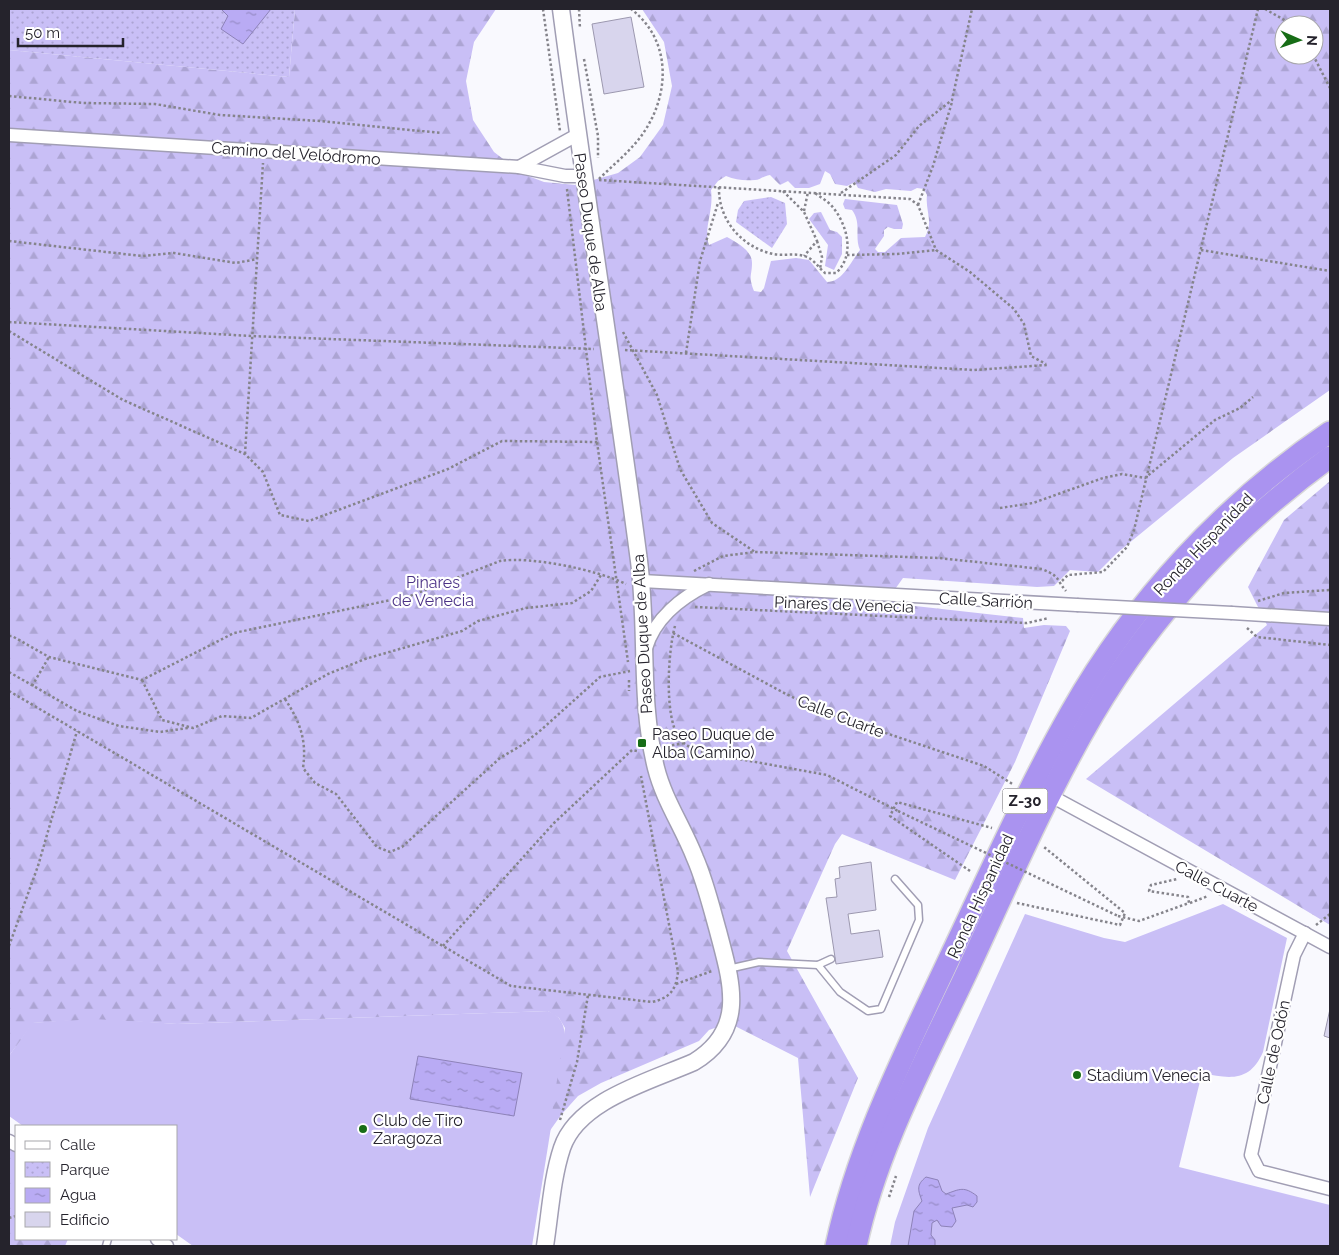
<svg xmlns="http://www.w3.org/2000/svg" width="1339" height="1255" viewBox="0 0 1339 1255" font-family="Raleway,sans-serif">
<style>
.green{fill:#c9bff6}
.forest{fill:url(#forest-firs);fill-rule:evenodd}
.park{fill:url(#park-dots)}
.water{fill:url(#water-ripples);stroke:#8d82b8}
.building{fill:#d8d5ed;stroke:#9c98af}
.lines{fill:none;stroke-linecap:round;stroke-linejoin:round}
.service-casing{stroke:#a19eb4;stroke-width:9}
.minor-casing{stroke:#a19eb4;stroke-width:15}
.tertiary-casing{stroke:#a19eb4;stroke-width:19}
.trunk-casing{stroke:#d8d7d9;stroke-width:24}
.path{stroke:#85848b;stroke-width:2.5;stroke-dasharray:2.5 2.5;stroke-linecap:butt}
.service{stroke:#fff;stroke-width:6}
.minor{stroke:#fff;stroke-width:12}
.tertiary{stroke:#fff;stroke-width:16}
.trunk{stroke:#aa93f0;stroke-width:21}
.minor-bridge-casing{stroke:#a19eb4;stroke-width:15;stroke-linecap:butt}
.path-bridge{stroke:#85848b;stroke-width:2.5;stroke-dasharray:2.5 2.5;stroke-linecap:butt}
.minor-bridge{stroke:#fff;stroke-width:12}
.poi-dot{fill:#176d16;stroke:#fff;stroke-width:2}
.labels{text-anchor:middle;stroke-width:4.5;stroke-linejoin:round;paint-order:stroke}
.shield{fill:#fff;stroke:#66656b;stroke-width:1}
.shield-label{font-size:15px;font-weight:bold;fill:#25232c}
.street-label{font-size:16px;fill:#25232c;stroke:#fff}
.park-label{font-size:16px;fill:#4c3387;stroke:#fff}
.poi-label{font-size:16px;fill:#25232c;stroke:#fff;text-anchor:start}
</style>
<defs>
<pattern id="forest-firs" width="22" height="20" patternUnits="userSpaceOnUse" patternTransform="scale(1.25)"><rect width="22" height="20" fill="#c9bff6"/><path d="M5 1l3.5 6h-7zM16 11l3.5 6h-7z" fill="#aca4d3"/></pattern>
<pattern id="park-dots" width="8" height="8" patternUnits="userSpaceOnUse" patternTransform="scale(1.25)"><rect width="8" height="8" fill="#c9bff6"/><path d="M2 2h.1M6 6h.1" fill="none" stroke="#aca4d3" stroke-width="1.8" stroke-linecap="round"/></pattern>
<pattern id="water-ripples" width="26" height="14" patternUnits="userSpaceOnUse" patternTransform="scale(1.25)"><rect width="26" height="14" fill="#b9abf4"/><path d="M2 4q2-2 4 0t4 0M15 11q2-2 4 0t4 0" fill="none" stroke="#968bc6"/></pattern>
</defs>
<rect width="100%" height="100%" fill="#f9f9fe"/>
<g class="green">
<path d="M1223 904 1287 938 1263 1052C1250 1082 1230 1079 1202 1073L1179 1167 1330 1205V1246H890L895 1222 928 1128 1025 914 1104 938 1125 942Z"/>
<path d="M548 1011C562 1016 565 1027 565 1040L532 1246H193L176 1234V1126H23L9 1116V1056L32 1023 94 1018 177 1024Z"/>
</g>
<g class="forest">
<path d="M295 9H496L474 42 466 81 473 120 494 152 523 174 544 182 576 185 618 173 640 157 663 125 672 86 664 42 642 9H1330V390L1233 458 1117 553 1098 572 1070 570 1054 586 1037 587 903 578 893 592 897 604 1023 618 1024 628 1044 625 1066 626 1070 631 1015 762 955 880 842 834 835 844 787 951 858 1078 810 1197 798 1058 729 1023 709 1030 699 1041 601 1083 578 1096 561 1115 549 1132 565 1028 559 1018 548 1011 177 1024 94 1019 33 1023 9 1056V50L289 77ZM1284 25H1314V55H1284ZM825 171 830 174 835 184 847 186 855 182 858 188 875 192 886 189 911 191 917 188 924 189 927 195C925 211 934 221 925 237L901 238 885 252H878L875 249 884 236V230L888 227 894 229H902L903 224 897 205 845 199 843 204 845 209 852 210C862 223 854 237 860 250 851 261 843 282 827 282L809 260 796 258 771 261 764 288 761 292 754 291C748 276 752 276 752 263 752 250 737 243 727 237L709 245C703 228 714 211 711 190L718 181 726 176C736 180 744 181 755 180 760 180 763 176 770 175L780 185 788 181 795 188H809L820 184Z"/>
<path d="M821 212 830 230 837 232 842 237V254L834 270 825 266 828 245 809 219 814 213Z"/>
<path d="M1330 481V925L1086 779 1267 625 1248 587 1284 520Z"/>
<path d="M9 1141 16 1145V1239H68L65 1246H9Z"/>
</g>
<g class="park">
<path d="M9 9H295L289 77 9 50Z"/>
<path d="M771 197 785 203 787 224 772 248 736 222 738 210 744 201Z"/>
</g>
<g class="water">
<path d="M221 9H220H271L243 44 221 29 228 16Z"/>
<path d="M418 1056 522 1073 514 1116 410 1099Z"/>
<path d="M926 1177 938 1180 942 1191 946 1194C960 1189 964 1186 977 1196V1202L973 1207 967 1205 952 1208 956 1221 952 1227 941 1226 937 1220 932 1223 931 1235 935 1240V1246H908L914 1211 922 1201C918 1190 916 1185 926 1177Z"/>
</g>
<g class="building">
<path d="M631 17 644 87 604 94 592 24Z"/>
<path d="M871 862 876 910 848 914 851 934 879 930 883 957 836 964 826 898 837 897 835 879 840 878 839 867Z"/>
<path d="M1330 1009V1038L1324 1036Z"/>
</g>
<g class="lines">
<g class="service-casing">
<g id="service">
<path d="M818 965 840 992 868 1011 881 1009 919 920 918 905 895 879"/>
<path d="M728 969 759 962 818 965 831 959"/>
<path d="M106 1246 108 1239"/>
</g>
</g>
<g class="minor-casing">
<g id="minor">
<path d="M9 135 519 167 565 176H583"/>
<path d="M519 167 577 135"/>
<path d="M642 581 1077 605"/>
<path d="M1232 613 1330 619"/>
<path d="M646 648C655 618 682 597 709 584"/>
<path d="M1051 796 1330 947"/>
<path d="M1305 933 1294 955 1251 1155 1259 1171 1330 1189"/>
<path d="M9 1141 16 1145"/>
<path d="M157 1239 167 1246"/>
</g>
</g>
<g class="tertiary-casing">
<path id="tertiary" d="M545 1246C550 1214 552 1178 562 1148 578 1100 651 1081 694 1062 748 1029 731 981 718 931 711 906 705 881 695 858 683 827 664 800 656 768 639 700 648 630 639 561 615 377 585 193 561 9"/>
</g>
<g class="trunk-casing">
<g id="trunk">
<path d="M836 1246C858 1144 906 1051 950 957 989 875 1026 791 1071 712 1134 601 1225 503 1330 432"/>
<path d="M856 1246C877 1149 925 1061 967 972 1007 886 1045 797 1093 715 1152 614 1235 526 1330 457"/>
</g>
</g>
<g class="path">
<path d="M543 9 560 131"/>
<path d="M579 9 580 29"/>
<path d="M1265 9 1293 25"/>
<path d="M1313 55 1330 88"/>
<path d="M584 59 598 136V158"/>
<path d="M9 96 83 103 155 104 220 115 320 121 441 133"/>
<path d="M599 179C610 168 622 158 632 147 669 108 677 44 631 9"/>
<path d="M599 180 910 199 918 205 936 250 970 272 1014 309 1024 324 1031 356 1046 364"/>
<path d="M719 187C718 219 741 247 773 254 783 256 794 253 804 256 813 258 818 267 825 273H836C856 255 847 223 831 205 826 200 820 197 815 193"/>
<path d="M567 189 597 442 628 662"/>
<path d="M783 191 804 212 817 241 804 256"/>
<path d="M841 193 896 155 919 126 952 100 972 9"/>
<path d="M918 205 933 166 952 102"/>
<path d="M804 211 808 192"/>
<path d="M9 241 142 256 174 253 236 263 257 259"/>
<path d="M817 241 822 257 820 269"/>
<path d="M1201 250 1330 271"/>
<path d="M847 255 897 254 936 250"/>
<path d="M9 322 251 336 594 349"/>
<path d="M9 331 123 400 245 454 263 472 280 515 309 521 448 469 502 441 597 442"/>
<path d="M623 332 657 395 680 469 712 523 755 552"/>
<path d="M625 350 974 370 1047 365"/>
<path d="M686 353 700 261 718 203"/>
<path d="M245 454 263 163"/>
<path d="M1000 508 1033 503 1103 478 1122 474 1145 478 1215 420 1240 408 1253 397"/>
<path d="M694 571 723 556 755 552 939 558 1042 569C1061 577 1055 578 1066 591"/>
<path d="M1062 581 1068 575 1103 572 1127 547 1134 530 1258 9"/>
<path d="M1258 601 1284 593 1330 590"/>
<path d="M695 607 1027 623 1049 618"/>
<path d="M675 626C668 651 664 716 679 738 686 747 696 750 706 753L827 775 898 811"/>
<path d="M1247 628 1257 637 1330 645"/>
<path d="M673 633 786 694 829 714 984 766 1014 785"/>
<path d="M9 636H12L49 657 142 680 234 633 410 596 500 561C531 556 597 570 626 584"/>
<path d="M9 672 77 711 119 726 160 732 188 728"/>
<path d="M142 680 162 720 193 728 222 716 251 718 328 674 365 659 462 631 478 621 526 608 572 603 591 591 601 575"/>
<path d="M629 680V691"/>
<path d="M32 686 49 657"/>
<path d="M9 691 511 986 652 1002C670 998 676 990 678 972L641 776"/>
<path d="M285 699C300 722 307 740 303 768L315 783 336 794 377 847 390 852 402 847 500 758 522 745 541 730 600 677 630 671"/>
<path d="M667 746 685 743"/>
<path d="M970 871 890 816 897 802 992 828"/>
<path d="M1017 903 1120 925 1125 913 1044 847"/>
<path d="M1190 903 1208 896"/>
<path d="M1118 916 1139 921 1189 903 1188 897 1149 891 1151 885 1177 879"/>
<path d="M1316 925 1330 914"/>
<path d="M9 946 38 866 77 731"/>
<path d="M443 946 554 823 632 750 637 751"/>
<path d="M676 984 712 971"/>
<path d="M560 1120 577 1062 588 995"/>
<path d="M889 1197 896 1176"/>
<path d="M9 1218 16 1216"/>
</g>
<use href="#service" class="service"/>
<use href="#minor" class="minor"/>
<use href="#tertiary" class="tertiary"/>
<use href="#trunk" class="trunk"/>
<g class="minor-bridge-casing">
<path id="minor-bridge" d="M1077 605 1232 613"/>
</g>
<path class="path-bridge" d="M898 811 1118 916"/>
<use href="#minor-bridge" class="minor-bridge"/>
</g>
<g class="poi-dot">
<rect x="637" y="738" width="10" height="10" rx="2.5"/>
<circle cx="1077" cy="1075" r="5"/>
<circle cx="363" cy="1129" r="5"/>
</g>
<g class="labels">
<rect class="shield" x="1002.5" y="788.5" width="45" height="25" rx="4"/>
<g class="shield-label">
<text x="1025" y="806">Z-30</text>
</g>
<g class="street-label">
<text transform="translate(296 153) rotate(4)" y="6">Camino del Velódromo</text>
<text transform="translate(591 232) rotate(82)" y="6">Paseo Duque de Alba</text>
<text transform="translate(1203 544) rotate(-46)" y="6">Ronda Hispanidad</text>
<text transform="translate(986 600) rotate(3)" y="6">Calle Sarrión</text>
<text transform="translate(844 604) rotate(2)" y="6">Pinares de Venecia</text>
<text transform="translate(642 634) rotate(-93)" y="6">Paseo Duque de Alba</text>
<text transform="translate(841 716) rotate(21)" y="6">Calle Cuarte</text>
<text transform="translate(1217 886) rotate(28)" y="6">Calle Cuarte</text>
<text transform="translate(980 896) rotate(-65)" y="6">Ronda Hispanidad</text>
<text transform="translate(1273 1052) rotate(-78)" y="6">Calle de Odón</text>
</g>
<g class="park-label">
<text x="433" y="588">Pinares<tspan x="433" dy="18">de Venecia</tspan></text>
</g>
<g class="poi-label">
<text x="652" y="740">Paseo Duque de<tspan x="652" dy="18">Alba (Camino)</tspan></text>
<text x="1087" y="1081">Stadium Venecia</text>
<text x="373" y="1126">Club de Tiro<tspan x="373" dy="18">Zaragoza</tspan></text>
</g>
</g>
<rect width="1339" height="1255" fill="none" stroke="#25232c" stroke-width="20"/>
<rect x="15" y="1125" width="162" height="115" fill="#ffffff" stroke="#a8a7ab"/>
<rect x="25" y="1141" width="25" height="8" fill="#ffffff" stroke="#a8a7ab"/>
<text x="60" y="1150" font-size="15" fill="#25232c">Calle</text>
<rect x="25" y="1162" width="25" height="15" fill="url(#park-dots)" stroke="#a8a7ab"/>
<text x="60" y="1175" font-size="15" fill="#25232c">Parque</text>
<rect x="25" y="1188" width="25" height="15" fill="url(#water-ripples)" stroke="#a8a7ab"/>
<text x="60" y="1200" font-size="15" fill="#25232c">Agua</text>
<rect x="25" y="1212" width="25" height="15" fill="#d8d5ed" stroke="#a8a7ab"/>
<text x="60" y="1225" font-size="15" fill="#25232c">Edificio</text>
<g transform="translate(1299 40) rotate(92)"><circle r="24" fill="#ffffff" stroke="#a8a7ab"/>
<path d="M0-4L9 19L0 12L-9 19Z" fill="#176d16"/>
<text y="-8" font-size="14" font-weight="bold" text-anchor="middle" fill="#25232c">N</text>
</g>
<path d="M18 38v8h105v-8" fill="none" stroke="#25232c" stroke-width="2.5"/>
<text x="25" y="38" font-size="15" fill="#25232c" stroke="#ffffff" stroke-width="4" paint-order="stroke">50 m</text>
</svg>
